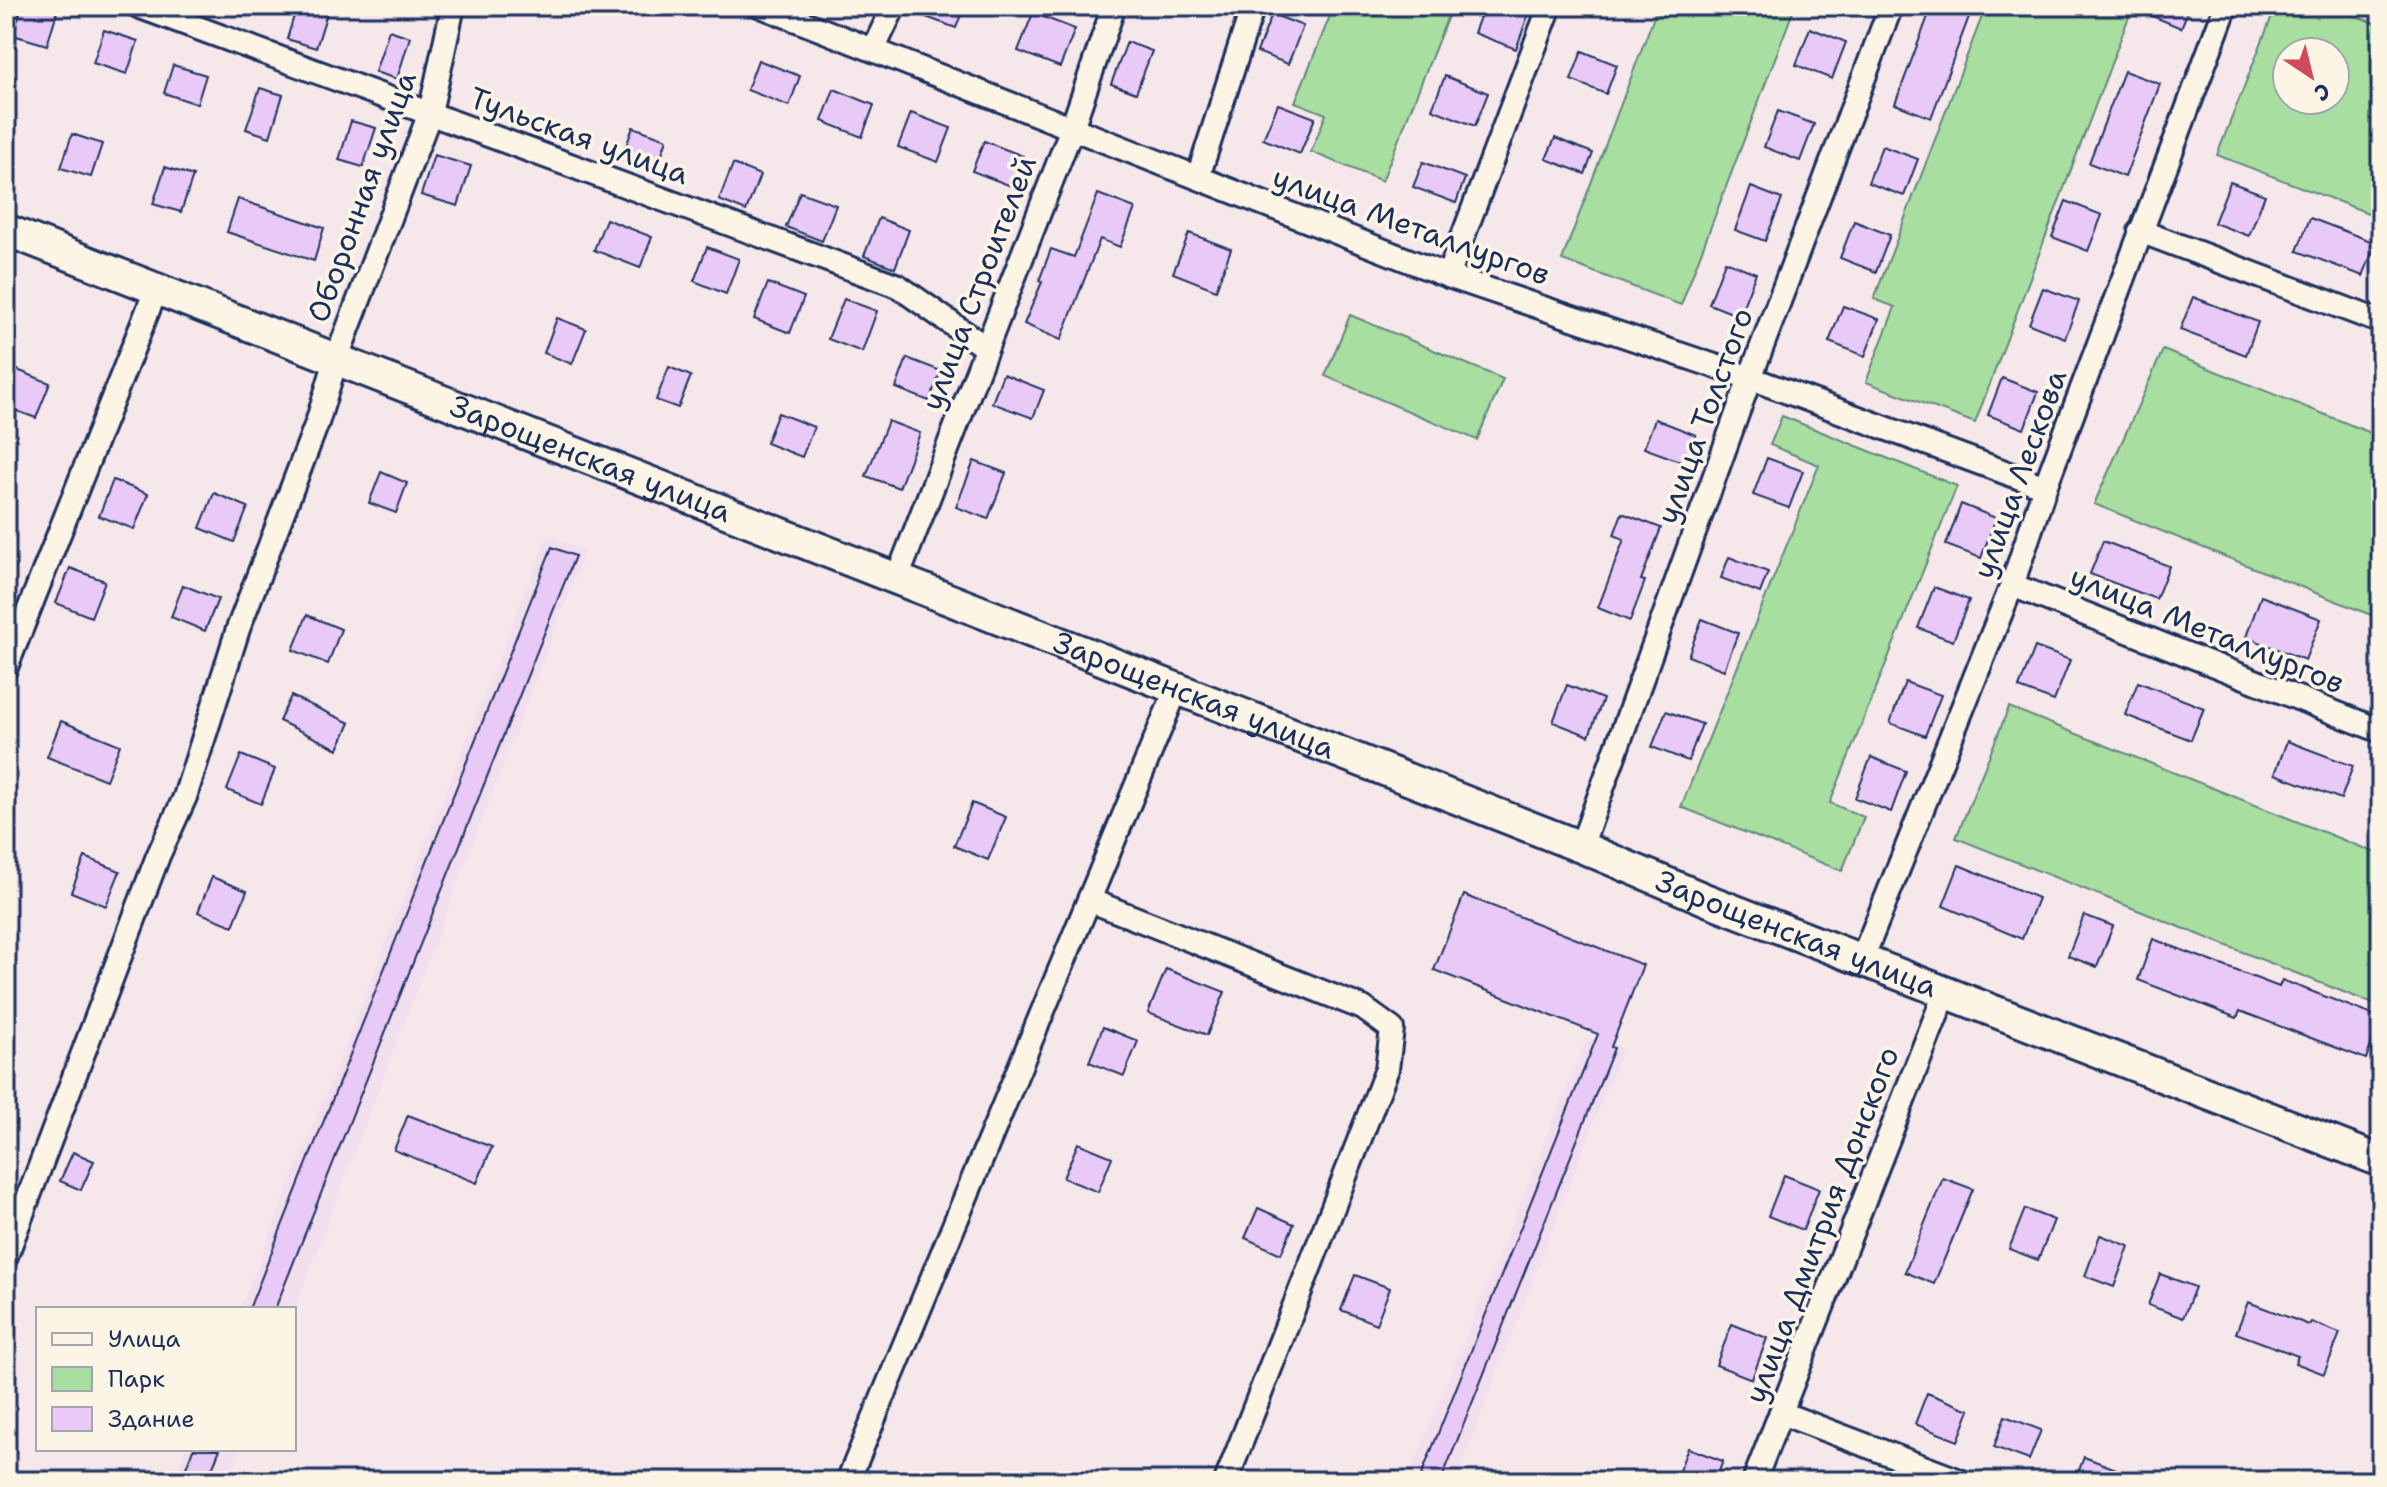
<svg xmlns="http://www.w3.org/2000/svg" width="2387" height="1487" viewBox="0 0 2387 1487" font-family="'Shantell Sans',sans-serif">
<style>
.built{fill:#f2dfee}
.green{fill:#a8dea0;stroke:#62867f;stroke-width:2;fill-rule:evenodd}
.building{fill:#e9caf7;stroke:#1b2f5e;stroke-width:2}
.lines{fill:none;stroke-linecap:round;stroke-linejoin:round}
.street-casing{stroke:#1b2f5e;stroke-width:28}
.secondary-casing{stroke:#1b2f5e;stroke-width:36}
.street{stroke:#fcf5e5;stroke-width:22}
.secondary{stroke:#fcf5e5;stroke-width:30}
.labels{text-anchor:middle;stroke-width:7;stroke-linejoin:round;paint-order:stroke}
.street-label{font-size:30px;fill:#1b2f5e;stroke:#fcf5e5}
</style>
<rect width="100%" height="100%" fill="#f6e8ea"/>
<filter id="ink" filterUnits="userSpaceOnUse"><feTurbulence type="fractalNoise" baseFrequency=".0125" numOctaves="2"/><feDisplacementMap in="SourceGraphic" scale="16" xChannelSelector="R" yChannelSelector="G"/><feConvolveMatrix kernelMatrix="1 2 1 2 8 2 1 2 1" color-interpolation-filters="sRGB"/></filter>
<g filter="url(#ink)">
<g class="built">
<path d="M548 533 585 552 294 1311V1309H240Z"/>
<path d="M1587 1037 1623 1047 1456 1481H1407Z"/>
<path d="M185 1449H241L229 1481H172Z"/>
</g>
<g class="green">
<path d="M1334 6H1452L1382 181 1311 152 1326 114 1295 102Z"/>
<path d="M1658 6H1795L1681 305 1562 260Z"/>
<path d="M1986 6H2133L1975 423 1866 382 1895 307 1874 299Z"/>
<path d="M2276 6H2332L2381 26V218L2217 155ZM2335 52V100H2287V52Z"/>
<path d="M1350 315 1503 379 1477 440 1325 376Z"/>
<path d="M2163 350 2381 437V619L2094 504Z"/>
<path d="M1782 416 1957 486 1830 803 1864 817 1842 871 1681 807 1819 465 1770 445Z"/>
<path d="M2009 707 2381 855V1007L1956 838Z"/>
</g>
<g class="building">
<path d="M22 6H39L57 12 47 45 13 35Z"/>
<path d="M297 6 327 13 316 48 287 39Z"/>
<path d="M908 6H964L956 28 907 10Z"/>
<path d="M1484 6H1510L1529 13 1516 49 1474 33Z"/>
<path d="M1932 6H1949L1970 14 1931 118 1895 104Z"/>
<path d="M2128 6H2190L2181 28Z"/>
<path d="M1033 13 1075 29 1060 67 1018 51Z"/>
<path d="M1272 14 1303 26 1288 64 1257 52Z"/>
<path d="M1810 28 1846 42 1832 79 1796 65Z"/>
<path d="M104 30 138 41 127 74 93 63Z"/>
<path d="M389 30 410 37 397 79 375 72Z"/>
<path d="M1127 42 1152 51 1136 93 1111 84Z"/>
<path d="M1582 51 1617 65 1606 94 1571 80Z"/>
<path d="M758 60 800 76 789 106 747 90Z"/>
<path d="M173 65 206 75 197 104 164 93Z"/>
<path d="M2124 71 2160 84 2125 177 2089 163Z"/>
<path d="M1445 76 1488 93 1475 126 1432 109Z"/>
<path d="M260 88 283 95 270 137 246 129Z"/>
<path d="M834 89 874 105 862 137 822 121Z"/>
<path d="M1278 104 1315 118 1300 154 1263 139Z"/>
<path d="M1778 111 1814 124 1800 161 1764 147Z"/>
<path d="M911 113 951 128 938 162 898 147Z"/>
<path d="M351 121 376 128 363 167 339 160Z"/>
<path d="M633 127 667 139 656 171 622 158Z"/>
<path d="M72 134 102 144 91 177 61 168Z"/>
<path d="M1555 138 1593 153 1585 174 1546 159Z"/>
<path d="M984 141 1023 156 1011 186 972 171Z"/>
<path d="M1882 146 1918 159 1904 196 1868 183Z"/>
<path d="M434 155 471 166 458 206 421 195Z"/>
<path d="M1423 162 1465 178 1456 203 1413 187Z"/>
<path d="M733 164 760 175 746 211 719 200Z"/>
<path d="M165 167 193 176 181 212 153 204Z"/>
<path d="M2230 182 2265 195 2249 236 2214 223Z"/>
<path d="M1751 187 1782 199 1765 241 1735 230Z"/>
<path d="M800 192 836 205 822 241 786 227Z"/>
<path d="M1098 194 1135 208 1120 247 1100 239 1061 340 1024 324 1042 282 1039 281 1051 249 1074 257Z"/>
<path d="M238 199 324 228 314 261 227 232Z"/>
<path d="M2066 201 2102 215 2088 251 2052 237Z"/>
<path d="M879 218 909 230 895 268 864 256Z"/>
<path d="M2310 218 2376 243 2363 276 2297 251Z"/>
<path d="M606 219 652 237 640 268 594 250Z"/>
<path d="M1854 221 1890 235 1876 272 1840 258Z"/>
<path d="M1189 233 1231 249 1216 290 1173 273Z"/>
<path d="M707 247 739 259 726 294 694 281Z"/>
<path d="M1725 261 1756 273 1739 316 1709 304Z"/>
<path d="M768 283 804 297 790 333 754 319Z"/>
<path d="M2043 288 2079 301 2065 338 2029 324Z"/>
<path d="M2193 297 2258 322 2246 355 2180 330Z"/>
<path d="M844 299 877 311 862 352 828 339Z"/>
<path d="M1843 306 1879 319 1865 356 1829 342Z"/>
<path d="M557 318 586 329 572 364 544 353Z"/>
<path d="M907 358 941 371 929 401 896 388Z"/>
<path d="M669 367 691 376 678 408 656 400Z"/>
<path d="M15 369 50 383 36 418 6 407V393Z"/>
<path d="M1003 374 1044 390 1033 418 992 403Z"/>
<path d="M2002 378 2038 392 2024 429 1988 415Z"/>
<path d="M778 413 814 427 802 457 766 443Z"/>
<path d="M1655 419 1696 435 1685 463 1644 448Z"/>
<path d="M888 421 920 433 899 488 866 476Z"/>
<path d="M1767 458 1803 471 1789 508 1753 495Z"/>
<path d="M974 461 1006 473 988 519 956 507Z"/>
<path d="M381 472 407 483 396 513 369 503Z"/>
<path d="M113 480 148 494 134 529 99 516Z"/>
<path d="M214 493 248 507 234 542 200 528Z"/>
<path d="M1961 504 1996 518 1981 558 1946 545Z"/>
<path d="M1622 513 1661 528 1641 580 1645 581 1630 621 1598 608 1624 539 1614 535Z"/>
<path d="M2103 541 2169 566 2156 599 2090 574Z"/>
<path d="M552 547 575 556 275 1309H249Z"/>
<path d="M1729 557 1768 572 1760 593 1721 578Z"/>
<path d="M70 568 105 581 91 617 56 603Z"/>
<path d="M183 585 218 599 205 631 171 617Z"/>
<path d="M1934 587 1969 600 1953 641 1918 628Z"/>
<path d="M2261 596 2321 619 2305 660 2246 637Z"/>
<path d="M307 615 341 629 328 664 293 650Z"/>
<path d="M1702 619 1738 633 1724 670 1688 656Z"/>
<path d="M2035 647 2070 660 2054 701 2019 688Z"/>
<path d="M1905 682 1941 695 1925 736 1890 723Z"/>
<path d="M2138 682 2204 708 2191 740 2125 715Z"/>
<path d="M1567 685 1603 699 1589 736 1553 722Z"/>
<path d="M291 696 350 723 338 749 279 721Z"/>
<path d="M1666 711 1702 724 1688 761 1652 747Z"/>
<path d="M61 721 120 745 106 780 47 757Z"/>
<path d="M2287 741 2353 766 2341 799 2275 774Z"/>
<path d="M241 755 275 769 261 804 227 790Z"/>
<path d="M1871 757 1906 771 1891 812 1855 798Z"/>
<path d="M972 803 1006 817 988 860 954 846Z"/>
<path d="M85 857 120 871 106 906 71 892Z"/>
<path d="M1959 865 2038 898 2022 939 1943 906Z"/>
<path d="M212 877 247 891 233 926 198 912Z"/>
<path d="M1464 895 1643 965 1611 1047 1614 1048 1441 1481H1419L1598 1034 1434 970Z"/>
<path d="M2084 915 2113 926 2097 967 2068 956Z"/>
<path d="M2153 939 2279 987 2282 980 2381 1018 2366 1059 2240 1011 2237 1018 2138 980Z"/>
<path d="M1166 969 1225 992 1207 1035 1148 1013Z"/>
<path d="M1103 1027 1138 1041 1124 1076 1089 1062Z"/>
<path d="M408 1115 492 1147 477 1183 394 1150Z"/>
<path d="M1078 1143 1112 1157 1098 1192 1063 1178Z"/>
<path d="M73 1152 94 1161 81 1190 60 1181Z"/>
<path d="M1784 1175 1819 1189 1803 1230 1768 1216Z"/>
<path d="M1943 1178 1973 1189 1934 1284 1905 1272Z"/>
<path d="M1258 1208 1294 1224 1281 1254 1245 1238Z"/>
<path d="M2025 1209 2054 1220 2038 1260 2009 1249Z"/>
<path d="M2100 1235 2129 1246 2114 1287 2085 1276Z"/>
<path d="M2160 1274 2195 1287 2183 1318 2148 1305Z"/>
<path d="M1355 1275 1390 1288 1376 1324 1341 1310Z"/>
<path d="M2248 1302 2309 1325 2311 1322 2340 1333 2324 1374 2295 1363 2298 1356 2236 1333Z"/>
<path d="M1732 1324 1767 1338 1752 1379 1716 1365Z"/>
<path d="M1927 1393 1970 1410 1958 1441 1915 1424Z"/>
<path d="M2005 1416 2041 1430 2029 1460 1994 1447Z"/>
<path d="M1688 1448 1723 1461 1715 1481H1675Z"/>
<path d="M193 1449H220L207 1481H181Z"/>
<path d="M2084 1457 2143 1479 2142 1481H2075Z"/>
</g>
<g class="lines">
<g class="street-casing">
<g id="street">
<path d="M138 6 898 286 986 348"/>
<path d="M761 6 1448 276 1750 378 2045 487"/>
<path d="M873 50 894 6"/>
<path d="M1198 177 1253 6"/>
<path d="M2140 231 2381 322"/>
<path d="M1448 276 1550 6"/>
<path d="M896 581 1072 128 1114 6"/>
<path d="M2012 585 2381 731"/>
<path d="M6 667 156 290"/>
<path d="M1581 847 1750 378 1891 6"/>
<path d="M1089 900 1363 1008 1392 1029 1387 1069 1226 1481"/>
<path d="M1862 959 2012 585 2045 487 2226 6"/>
<path d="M6 1256 158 856 185 797 238 629 317 423 336 360 430 113 453 6"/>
<path d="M1781 1413 1960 1481"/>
<path d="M848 1481 1176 690"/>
<path d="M1754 1481 1946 991"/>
</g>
</g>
<g class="secondary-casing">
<g id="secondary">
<path id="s1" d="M6 230 1581 847 1707 900 2381 1161"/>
</g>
</g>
<use href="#street" class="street"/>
<use href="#secondary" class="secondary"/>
</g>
</g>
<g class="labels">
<g class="street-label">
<text transform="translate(579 136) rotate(20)" y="10">Тульская улица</text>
<text transform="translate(362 197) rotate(-70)" y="10">Оборонная улица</text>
<text transform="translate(1411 226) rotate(20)" y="10">улица Металлургов</text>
<text transform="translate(979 283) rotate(-69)" y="10">улица Строителей</text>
<text transform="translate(1705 416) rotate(-70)" y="10">улица Толстого</text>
<text dy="10" stroke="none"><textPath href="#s1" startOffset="628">Зарощенская улица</textPath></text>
<text transform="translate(2020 474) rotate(-70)" y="10">улица Лескова</text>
<text transform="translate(2207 630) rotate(22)" y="10">улица Металлургов</text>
<text dy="10" stroke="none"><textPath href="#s1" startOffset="1276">Зарощенская улица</textPath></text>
<text dy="10" stroke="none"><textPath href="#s1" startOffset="1924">Зарощенская улица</textPath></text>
<text transform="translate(1822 1225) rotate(-69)" y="10">улица Дмитрия Донского</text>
</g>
</g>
<rect width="2387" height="1487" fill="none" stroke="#fcf5e5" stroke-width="32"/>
<rect x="16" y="16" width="2355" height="1455" fill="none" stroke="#1b2f5e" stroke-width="3" filter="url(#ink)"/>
<rect x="36" y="1307" width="260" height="144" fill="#fcf5e5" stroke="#a2a6af" stroke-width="2"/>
<rect x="52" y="1333" width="40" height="12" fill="#fcf5e5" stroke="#a2a6af" stroke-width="2"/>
<text x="108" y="1347" font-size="24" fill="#1b2f5e">Улица</text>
<rect x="52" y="1367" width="40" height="24" fill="#a8dea0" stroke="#a2a6af" stroke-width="2"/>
<text x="108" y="1387" font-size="24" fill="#1b2f5e">Парк</text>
<rect x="52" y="1407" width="40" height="24" fill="#e9caf7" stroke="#a2a6af" stroke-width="2"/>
<text x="108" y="1427" font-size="24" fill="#1b2f5e">Здание</text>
<g transform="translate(2311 76) rotate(145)"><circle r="38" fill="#fcf5e5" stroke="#a2a6af" stroke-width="2"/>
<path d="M0-6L14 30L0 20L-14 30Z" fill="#d1495b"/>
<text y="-12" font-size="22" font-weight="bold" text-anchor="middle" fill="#1b2f5e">С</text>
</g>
</svg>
